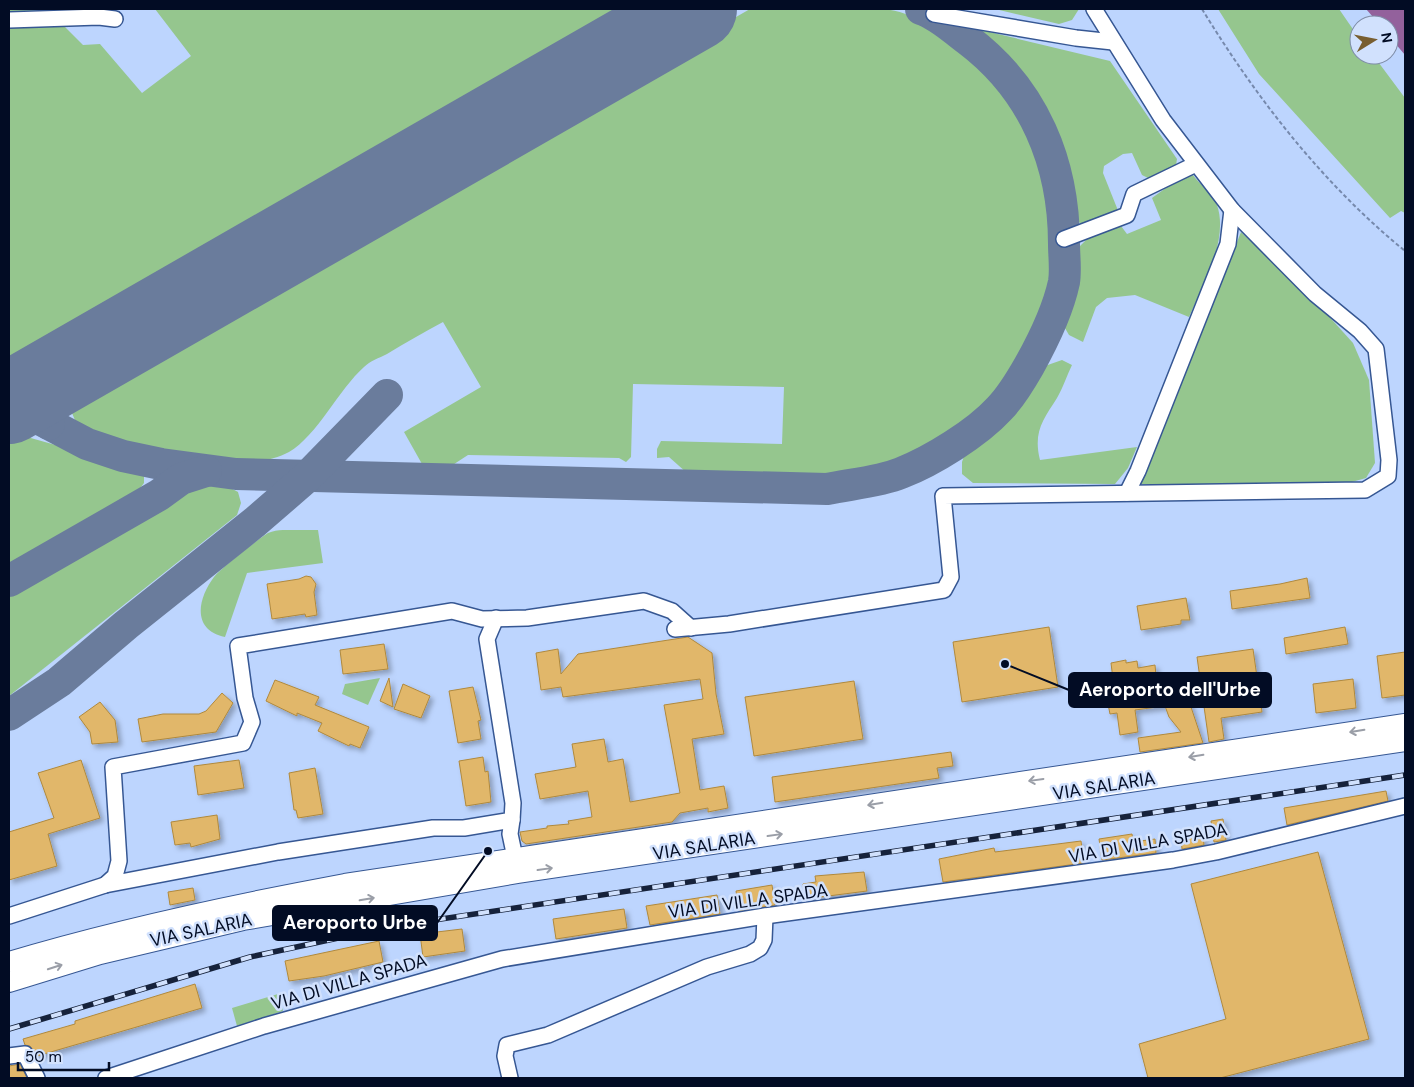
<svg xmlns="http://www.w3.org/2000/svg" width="1414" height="1087" viewBox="0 0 1414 1087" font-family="'DM Sans',sans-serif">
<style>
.green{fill:#95c68e}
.water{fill:#93619c}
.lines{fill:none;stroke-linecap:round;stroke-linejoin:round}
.taxiway{stroke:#6a7c9c;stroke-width:32}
.runway{stroke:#6a7c9c;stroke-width:82}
.building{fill:#e1b76b;stroke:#b0893c;filter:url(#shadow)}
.minor-casing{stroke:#365793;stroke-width:18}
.major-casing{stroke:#365793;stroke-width:22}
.path{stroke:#7689ac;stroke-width:2;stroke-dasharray:4 2.5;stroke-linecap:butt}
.minor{stroke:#fff;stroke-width:15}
.major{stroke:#fff;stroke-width:20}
.rail-casing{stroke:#16223b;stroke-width:5.5}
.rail{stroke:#d1e1fd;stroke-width:4;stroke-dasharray:11;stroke-linecap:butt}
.oneway{stroke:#9a9ea7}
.labels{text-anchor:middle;stroke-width:5;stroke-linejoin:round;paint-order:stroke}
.street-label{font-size:18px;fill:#020c24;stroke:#d1e1fd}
.leader{fill:none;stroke:#020c24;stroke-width:2}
.callout-dot{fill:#020c24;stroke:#d1e1fd;stroke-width:2}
.callout{fill:#020c24;stroke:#020c24;stroke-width:2}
.callout-label{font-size:19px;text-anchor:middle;font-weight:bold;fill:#fff}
</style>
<defs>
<filter id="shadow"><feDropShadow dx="3.5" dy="3.5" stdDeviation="2.5" flood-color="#0004"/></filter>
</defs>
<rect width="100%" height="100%" fill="#bdd5fe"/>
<g class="green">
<path d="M9 9H68L9 12Z"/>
<path d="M155 9H633L9 367V26L63 25 83 45 100 44 142 93 191 56Z"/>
<path d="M750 9C779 9 807 9 836 9 861 9 887 5 910 16 934 28 966 48 986 66 1001 80 1013 101 1024 120 1031 133 1040 147 1044 162 1069 249 1045 343 983 408 969 422 949 433 932 443 924 447 916 453 907 457 843 484 755 474 687 473L669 457 657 458V449L661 441 782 444 784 387 633 384 631 457 626 462 619 458 468 455 448 468 422 464 404 432 481 387 443 322C424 332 405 343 387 354 379 358 370 361 364 367 339 389 317 436 289 452 241 479 123 449 77 425L72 413 75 395Z"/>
<path d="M995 9H1079L1072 20 1059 24Z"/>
<path d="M1218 9H1339L1359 38V55H1373L1405 98V213L1401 211 1390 218 1259 74Z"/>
<path d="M977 29 1110 61 1177 159 1176 165 1152 180 1142 175 1132 153 1123 154 1104 166 1103 173 1119 213 1087 226 1076 221 1071 183 1062 147 1047 114 1020 72Z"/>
<path d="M1193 175C1199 184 1214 195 1217 205 1229 240 1203 285 1189 317L1135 295 1107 298 1096 307 1083 342 1069 335 1062 323 1071 289 1078 248 1091 235 1121 226 1127 234 1161 220 1152 198 1170 185Z"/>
<path d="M1241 232 1315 301 1353 343 1369 380 1375 463 1366 478 1341 485 1141 484Z"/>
<path d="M1062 360 1072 365C1067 375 1063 388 1057 398 1043 420 1033 432 1040 460L1137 447 1128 468 1115 484 973 483 962 474V462L966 450 1018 403 1042 367Z"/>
<path d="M13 433 137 468 144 476V483L138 491 9 567V435Z"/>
<path d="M203 482 223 484 238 492 241 503 237 515 9 696V594Z"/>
<path d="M283 530H318L323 563 247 573 225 637C191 630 198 598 214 577 221 568 258 539 268 533 273 531 278 530 283 530Z"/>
<path d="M380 678 368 705 342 694 345 684Z"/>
<path d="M278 994 283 1011 237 1026 232 1008Z"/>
</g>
<path class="water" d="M1366 9H1405V55L1389 36V25H1380Z"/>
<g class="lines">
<g class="taxiway">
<path d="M56 375 46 395 49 424 87 444 123 456 161 464 236 474 827 489C851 484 879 482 901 473 932 461 977 433 999 409 1011 397 1021 380 1029 366 1043 341 1058 310 1064 282 1066 270 1064 256 1064 244 1064 163 1034 90 968 40 953 29 939 15 921 9"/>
<path d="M9 411H23L49 424"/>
<path d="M9 581 159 495 181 479 206 471"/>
<path d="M9 715 59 682 126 625 255 522 307 477 387 395"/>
</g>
<path class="runway" d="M9 403 696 9"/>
</g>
<g class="building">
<path d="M306 576 311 577 316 584 314 592 317 615 306 617 305 614 272 619 267 584 299 579Z"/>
<path d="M1307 578 1310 598 1232 609 1230 591 1280 584Z"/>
<path d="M1186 598 1190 620H1181V624L1141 630 1137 606Z"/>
<path d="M1049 627 1058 687 962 702 953 642Z"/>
<path d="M1345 627 1348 644 1286 654 1284 638Z"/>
<path d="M688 637 712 653 716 694 724 734 692 739 700 790 724 786 728 808 708 812V808L680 813 672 822 526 844 522 841 520 832 547 828V826L569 824 568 821 592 817 588 791 540 799 535 774 576 767 572 744 604 739 608 762 623 759 630 802 680 793 664 705 703 699 700 679 563 697 561 687 541 690 536 653 558 649 561 674 578 654Z"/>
<path d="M384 644 388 669 343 674 340 650Z"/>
<path d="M1253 649 1262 712 1221 718 1224 739 1209 742 1197 657Z"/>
<path d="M1405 652V695L1382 698 1377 656Z"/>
<path d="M1126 660V663L1137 661 1138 668 1155 665 1157 686 1172 675 1180 677 1182 684 1180 693 1187 695 1203 743 1140 752 1138 738 1181 732 1169 717 1165 706 1135 710 1138 732 1120 735 1117 713 1110 714 1108 704 1111 703 1109 698 1115 696 1111 663Z"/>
<path d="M389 678 393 707 380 701Z"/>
<path d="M1353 679 1356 708 1316 713 1313 684Z"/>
<path d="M275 680 319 697 315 705 369 727 360 748 350 744 349 746 318 731 322 723 297 713V716L266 701Z"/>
<path d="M854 681 863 739 754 756 745 697Z"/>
<path d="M403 684 430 696 421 718 394 709Z"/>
<path d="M473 687 481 720 478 721 481 739 458 743 449 691Z"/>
<path d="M222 693 233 703 216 732 142 742 138 719 163 714H199L206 711Z"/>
<path d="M100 702 115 720 118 742 92 744 90 732 79 717Z"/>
<path d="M951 752 953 766 937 768 939 778 775 802 772 777Z"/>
<path d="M483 757 485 772 488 771 491 802 466 806 459 761Z"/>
<path d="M81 760 100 818 48 834 57 866 9 880V832L54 818 38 773Z"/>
<path d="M239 760 244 788 198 795 194 766Z"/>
<path d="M315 768 323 814 298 818 296 810H294L289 773Z"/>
<path d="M1386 791 1388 801 1287 825 1284 808Z"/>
<path d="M217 815 220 839 191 847 190 843 175 845 171 822Z"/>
<path d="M1223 819 1226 840 1214 842 1211 821Z"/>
<path d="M1132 834 1133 842 1155 839 1156 853 1102 860 1099 839Z"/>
<path d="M1203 835 1204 845 1182 849 1181 838Z"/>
<path d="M1081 841 1084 863 943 882 939 859 994 848 995 852Z"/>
<path d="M1318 852 1369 1039 1220 1078H1148L1139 1044 1226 1019 1191 884Z"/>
<path d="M864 872 867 891 805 899 803 884 816 882 815 876Z"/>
<path d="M772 885 775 905 739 911 736 891Z"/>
<path d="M193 888 195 900 170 905 168 892Z"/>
<path d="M717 895 720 914 650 925 646 906Z"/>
<path d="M624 909 627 928 556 939 553 919Z"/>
<path d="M462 929 465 951 423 957 420 934Z"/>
<path d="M379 941 383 962 324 976 289 981 285 961Z"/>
<path d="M195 984 202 1008 37 1056 30 1046 25 1045 23 1039 75 1024V1021Z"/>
<path d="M20 1064 27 1078H9V1066Z"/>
</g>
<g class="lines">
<g class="minor-casing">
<g id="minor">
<path d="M934 14 1076 38 1113 42"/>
<path d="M9 20 99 17 115 19"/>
<path d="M1064 239 1127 215 1134 194 1196 164"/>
<path d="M1127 493 1138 471 1228 244 1232 210"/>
<path d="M675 629 729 624 944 590 951 577 943 496 1365 490 1388 476 1389 460 1376 349 1360 331 1315 294 1232 210 1163 120 1094 9"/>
<path d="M512 820 510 834 517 867"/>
<path d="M105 885 115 876 119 861 113 767 243 743 252 722 245 698 238 646 452 611 482 619 527 618 644 601 672 611 691 628"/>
<path d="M9 916 105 885 278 852 433 828H464L512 820 513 803 487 639 496 618"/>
<path d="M9 1056 25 1054 37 1078"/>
<path d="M106 1078 264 1026 502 959 765 916 1173 860 1216 852 1405 806"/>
<path d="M510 1078 505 1056 507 1045 548 1035 707 967 750 954 760 948 764 940 765 916"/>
</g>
</g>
<g class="major-casing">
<g id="major">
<path d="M9 962C119 929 232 905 345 884L1405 724"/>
<path d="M9 982 100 954 243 920 518 873 1405 741"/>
</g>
</g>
<path class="path" d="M1202 9C1257 99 1323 184 1405 251"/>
<use href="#minor" class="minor"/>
<use href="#major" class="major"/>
<g class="rail-casing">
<path id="rail" d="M9 1029 250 957 394 926 1405 775"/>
</g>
<use href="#rail" class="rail"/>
</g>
<defs><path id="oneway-shaft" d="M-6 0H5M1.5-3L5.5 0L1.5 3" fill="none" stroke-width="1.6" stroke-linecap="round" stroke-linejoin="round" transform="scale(1.25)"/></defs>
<g class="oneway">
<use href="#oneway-shaft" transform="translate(1357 731) rotate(171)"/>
<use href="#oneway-shaft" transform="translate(1196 756) rotate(171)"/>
<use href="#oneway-shaft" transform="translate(1036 780) rotate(172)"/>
<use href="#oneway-shaft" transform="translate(875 804) rotate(171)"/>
<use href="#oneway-shaft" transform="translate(775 835) rotate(-8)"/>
<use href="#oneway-shaft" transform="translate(545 869) rotate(-8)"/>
<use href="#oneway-shaft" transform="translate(367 899) rotate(-10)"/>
<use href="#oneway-shaft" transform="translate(55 967) rotate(-18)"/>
</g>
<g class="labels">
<g class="street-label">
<text transform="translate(1104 786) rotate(-9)" y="6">VIA SALARIA</text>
<text transform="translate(1148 843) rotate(-10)" y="6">VIA DI VILLA SPADA</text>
<text transform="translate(704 846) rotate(-9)" y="6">VIA SALARIA</text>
<text transform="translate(748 901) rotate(-8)" y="6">VIA DI VILLA SPADA</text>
<text transform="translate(201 930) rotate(-12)" y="6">VIA SALARIA</text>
<text transform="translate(349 982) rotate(-16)" y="6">VIA DI VILLA SPADA</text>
</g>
</g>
<path class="leader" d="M1005 664L1069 690M488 851L437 923"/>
<g class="callout-dot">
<circle cx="1005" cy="664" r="5"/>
<circle cx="488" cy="851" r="5"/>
</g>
<g class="callout">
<rect x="1069" y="673" width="202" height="34" rx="5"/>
<rect x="273" y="906" width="164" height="34" rx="5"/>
</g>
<g class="callout-label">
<text x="1170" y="696">Aeroporto dell'Urbe</text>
<text x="355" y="929">Aeroporto Urbe</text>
</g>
<rect width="1414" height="1087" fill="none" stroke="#020c24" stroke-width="20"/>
<g transform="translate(1374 40) rotate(80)"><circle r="24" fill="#d1e1fd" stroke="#7e8ca6"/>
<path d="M0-4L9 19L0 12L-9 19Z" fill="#785e30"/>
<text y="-8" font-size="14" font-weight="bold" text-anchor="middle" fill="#020c24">N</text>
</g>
<path d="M18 1062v8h91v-8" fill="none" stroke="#020c24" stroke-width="2.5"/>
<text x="25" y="1062" font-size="15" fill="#020c24" stroke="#d1e1fd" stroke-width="4" paint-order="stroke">50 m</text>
</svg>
